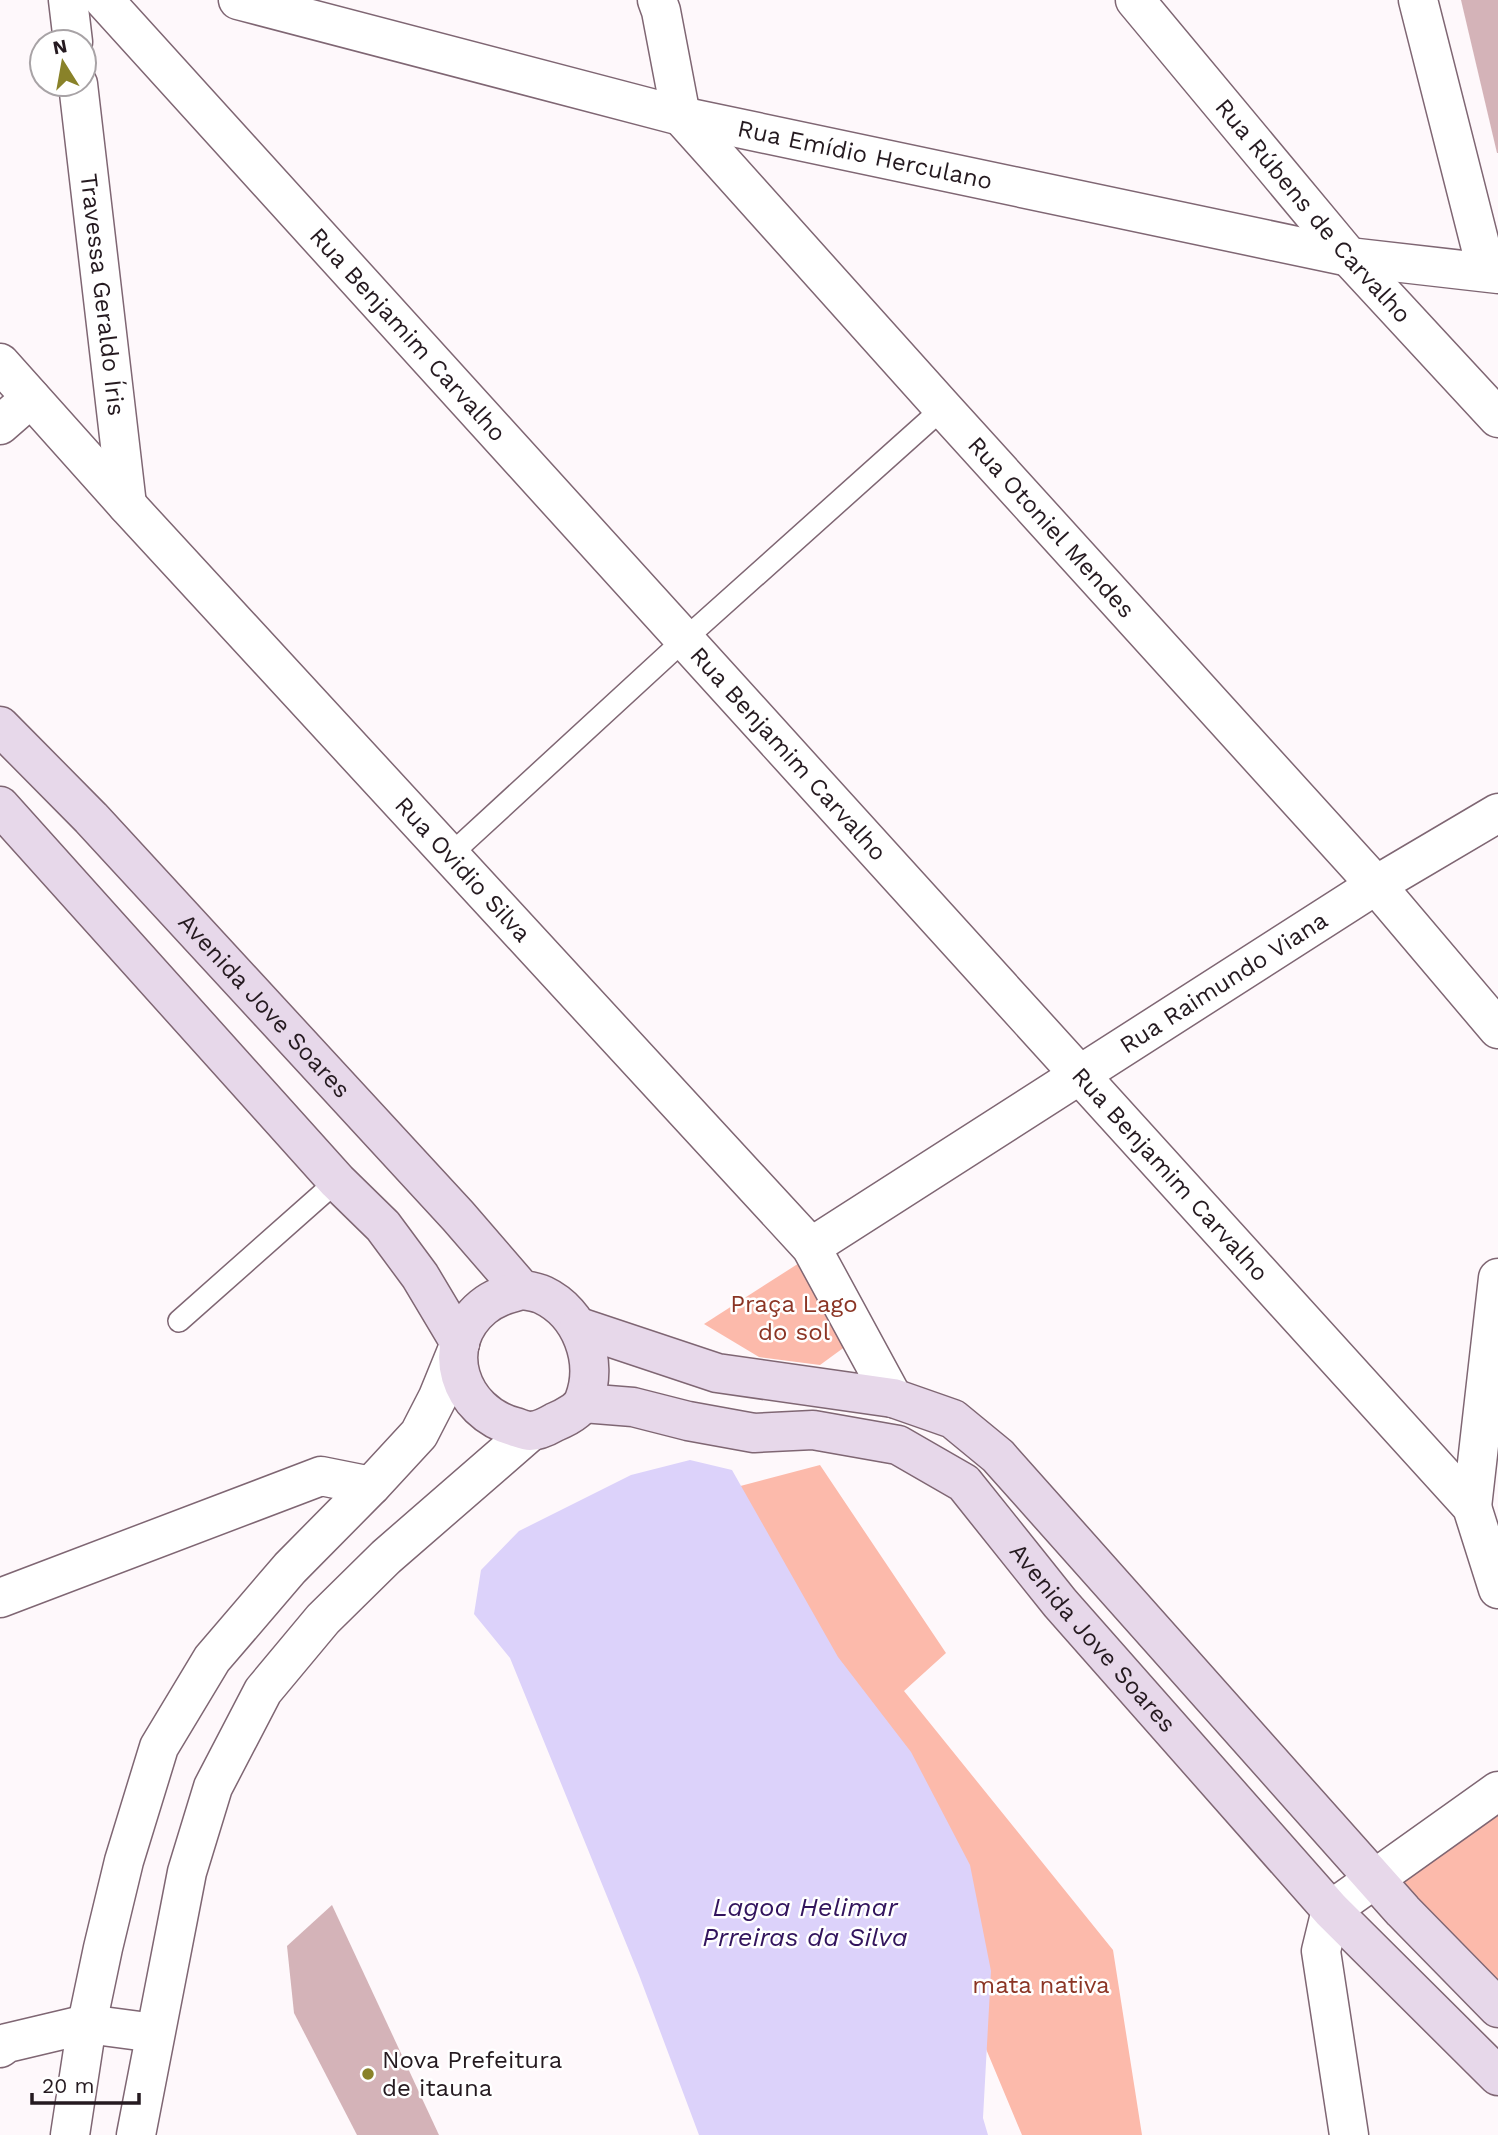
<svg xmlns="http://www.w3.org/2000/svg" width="1498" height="2135" viewBox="0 0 1498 2135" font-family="'Work Sans',sans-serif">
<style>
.green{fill:#fcbaab}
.water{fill:#dcd2fa}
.building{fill:#d4b3b8}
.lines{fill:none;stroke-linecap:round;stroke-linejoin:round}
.lane-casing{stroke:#7f6673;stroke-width:24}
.street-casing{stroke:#7f6673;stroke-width:41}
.secondary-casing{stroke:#7f6673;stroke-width:41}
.lane{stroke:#fff;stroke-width:21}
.street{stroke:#fff;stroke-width:38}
.secondary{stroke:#e7d8ea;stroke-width:38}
.poi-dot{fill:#898229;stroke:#fff;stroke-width:2.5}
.labels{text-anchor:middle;stroke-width:5;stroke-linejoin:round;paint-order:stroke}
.street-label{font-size:24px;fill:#251a20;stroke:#fff}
.park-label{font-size:24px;fill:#8b3525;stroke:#fff}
.poi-label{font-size:24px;fill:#251a20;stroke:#fff;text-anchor:start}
.water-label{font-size:26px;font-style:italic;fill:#32145d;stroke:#fff}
</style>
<rect width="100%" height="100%" fill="#fef8fb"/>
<g class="green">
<path d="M807 1258 857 1338 820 1365 759 1357 704 1324Z"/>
<path d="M820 1465 946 1653 904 1691 1113 1950 1142 2135H1022L884 1805 729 1489Z"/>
<path d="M1498 1811V1996L1392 1886Z"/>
</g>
<path class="water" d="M690 1460 732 1470 838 1657 911 1752 970 1865 991 1971 983 2118 988 2135H699L639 1975 510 1658 474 1614 481 1570 519 1531 631 1475Z"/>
<g class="building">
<path d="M1461 0H1498V153H1497Z"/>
<path d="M332 1905 439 2135H357L294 2013 287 1946Z"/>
</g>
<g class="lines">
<g class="lane-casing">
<g id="lane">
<path d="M449 856 685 639 943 408"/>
<path d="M179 1321 337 1181"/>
</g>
</g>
<g class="street-casing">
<g id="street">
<path d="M68 0 73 42"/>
<path id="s1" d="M104 0 1472 1507 1498 1589"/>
<path id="s2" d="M238 0 681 116 1349 257 1498 274"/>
<path id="s3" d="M657 0 661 11 681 116 943 408 1376 885 1498 1029"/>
<path id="s4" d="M1135 0 1349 257 1498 418"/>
<path d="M1418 0 1487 272"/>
<path id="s5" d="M78 84 127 505"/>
<path id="s6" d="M0 363 127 505 811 1247 893 1398"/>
<path d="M0 425 31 398"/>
<path id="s7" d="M811 1247 1376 885 1498 813"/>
<path d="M1472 1507 1498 1278"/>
<path d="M0 1598 321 1476 371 1486"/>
<path d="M0 2048 7 2043 87 2024 155 2033"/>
<path d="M70 2135 87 2024 103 1948 124 1861 159 1747 212 1659 290 1568 371 1486 419 1434 438 1397 460 1343"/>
<path d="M136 2135 187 1872 213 1787 263 1691 323 1619 386 1557 531 1431"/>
<path d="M1349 2135 1321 1951 1331 1910 1498 1791"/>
</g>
</g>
<g class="secondary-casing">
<g id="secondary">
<path id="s8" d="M0 726 91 818 458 1216 522 1290"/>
<path d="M0 806 337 1181 383 1226 420 1276 460 1343"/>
<path d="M522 1290C529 1291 537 1292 543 1295 581 1313 599 1361 584 1400 580 1410 565 1418 555 1422 548 1426 538 1431 530 1431 525 1431 519 1428 515 1427 459 1412 437 1345 483 1307 495 1297 508 1294 522 1290Z"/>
<path d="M579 1327 717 1373 893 1398 953 1419 998 1456 1403 1911 1498 2008"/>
<path id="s9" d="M583 1403 633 1407 688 1421 754 1433 813 1430 898 1445 964 1483 1060 1603 1331 1910 1498 2076"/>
</g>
</g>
<use href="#lane" class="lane"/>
<use href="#street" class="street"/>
<use href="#secondary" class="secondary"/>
</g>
<circle class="poi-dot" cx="368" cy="2074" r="7"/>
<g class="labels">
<g class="street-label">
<text dy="8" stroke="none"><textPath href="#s2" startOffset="646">Rua Emídio Herculano</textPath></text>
<text dy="8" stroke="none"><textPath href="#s4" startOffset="276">Rua Rúbens de Carvalho</textPath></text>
<text dy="8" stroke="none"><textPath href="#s5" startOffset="212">Travessa Geraldo Íris</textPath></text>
<text dy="8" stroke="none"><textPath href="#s1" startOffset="452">Rua Benjamim Carvalho</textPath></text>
<text dy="8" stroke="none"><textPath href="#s3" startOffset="672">Rua Otoniel Mendes</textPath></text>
<text dy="8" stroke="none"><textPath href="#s1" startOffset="1018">Rua Benjamim Carvalho</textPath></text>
<text dy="8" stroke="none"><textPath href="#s6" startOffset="686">Rua Ovidio Silva</textPath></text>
<text dy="8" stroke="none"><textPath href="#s7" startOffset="490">Rua Raimundo Viana</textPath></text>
<text dy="8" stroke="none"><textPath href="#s8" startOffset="385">Avenida Jove Soares</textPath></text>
<text dy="8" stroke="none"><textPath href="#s1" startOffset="1586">Rua Benjamim Carvalho</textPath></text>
<text dy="8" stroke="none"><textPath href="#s9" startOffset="597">Avenida Jove Soares</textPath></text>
</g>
<g class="park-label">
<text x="794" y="1312">Praça Lago<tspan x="794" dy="28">do sol</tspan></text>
<text x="1041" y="1993">mata nativa</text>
</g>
<g class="poi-label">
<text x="382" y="2068">Nova Prefeitura<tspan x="382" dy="28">de itauna</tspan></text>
</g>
<g class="water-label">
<text x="805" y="1916">Lagoa Helimar<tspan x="805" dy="30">Prreiras da Silva</tspan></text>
</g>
</g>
<g transform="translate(63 63) rotate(349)"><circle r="33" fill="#ffffff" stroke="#a8a3a6" stroke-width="2"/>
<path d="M0-5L12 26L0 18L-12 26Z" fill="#898229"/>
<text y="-10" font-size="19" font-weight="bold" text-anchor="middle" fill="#251a20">N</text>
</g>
<path d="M32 2093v10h107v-10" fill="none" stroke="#251a20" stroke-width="3.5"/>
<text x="42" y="2093" font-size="21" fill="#251a20" stroke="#ffffff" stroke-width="5" paint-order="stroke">20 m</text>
</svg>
